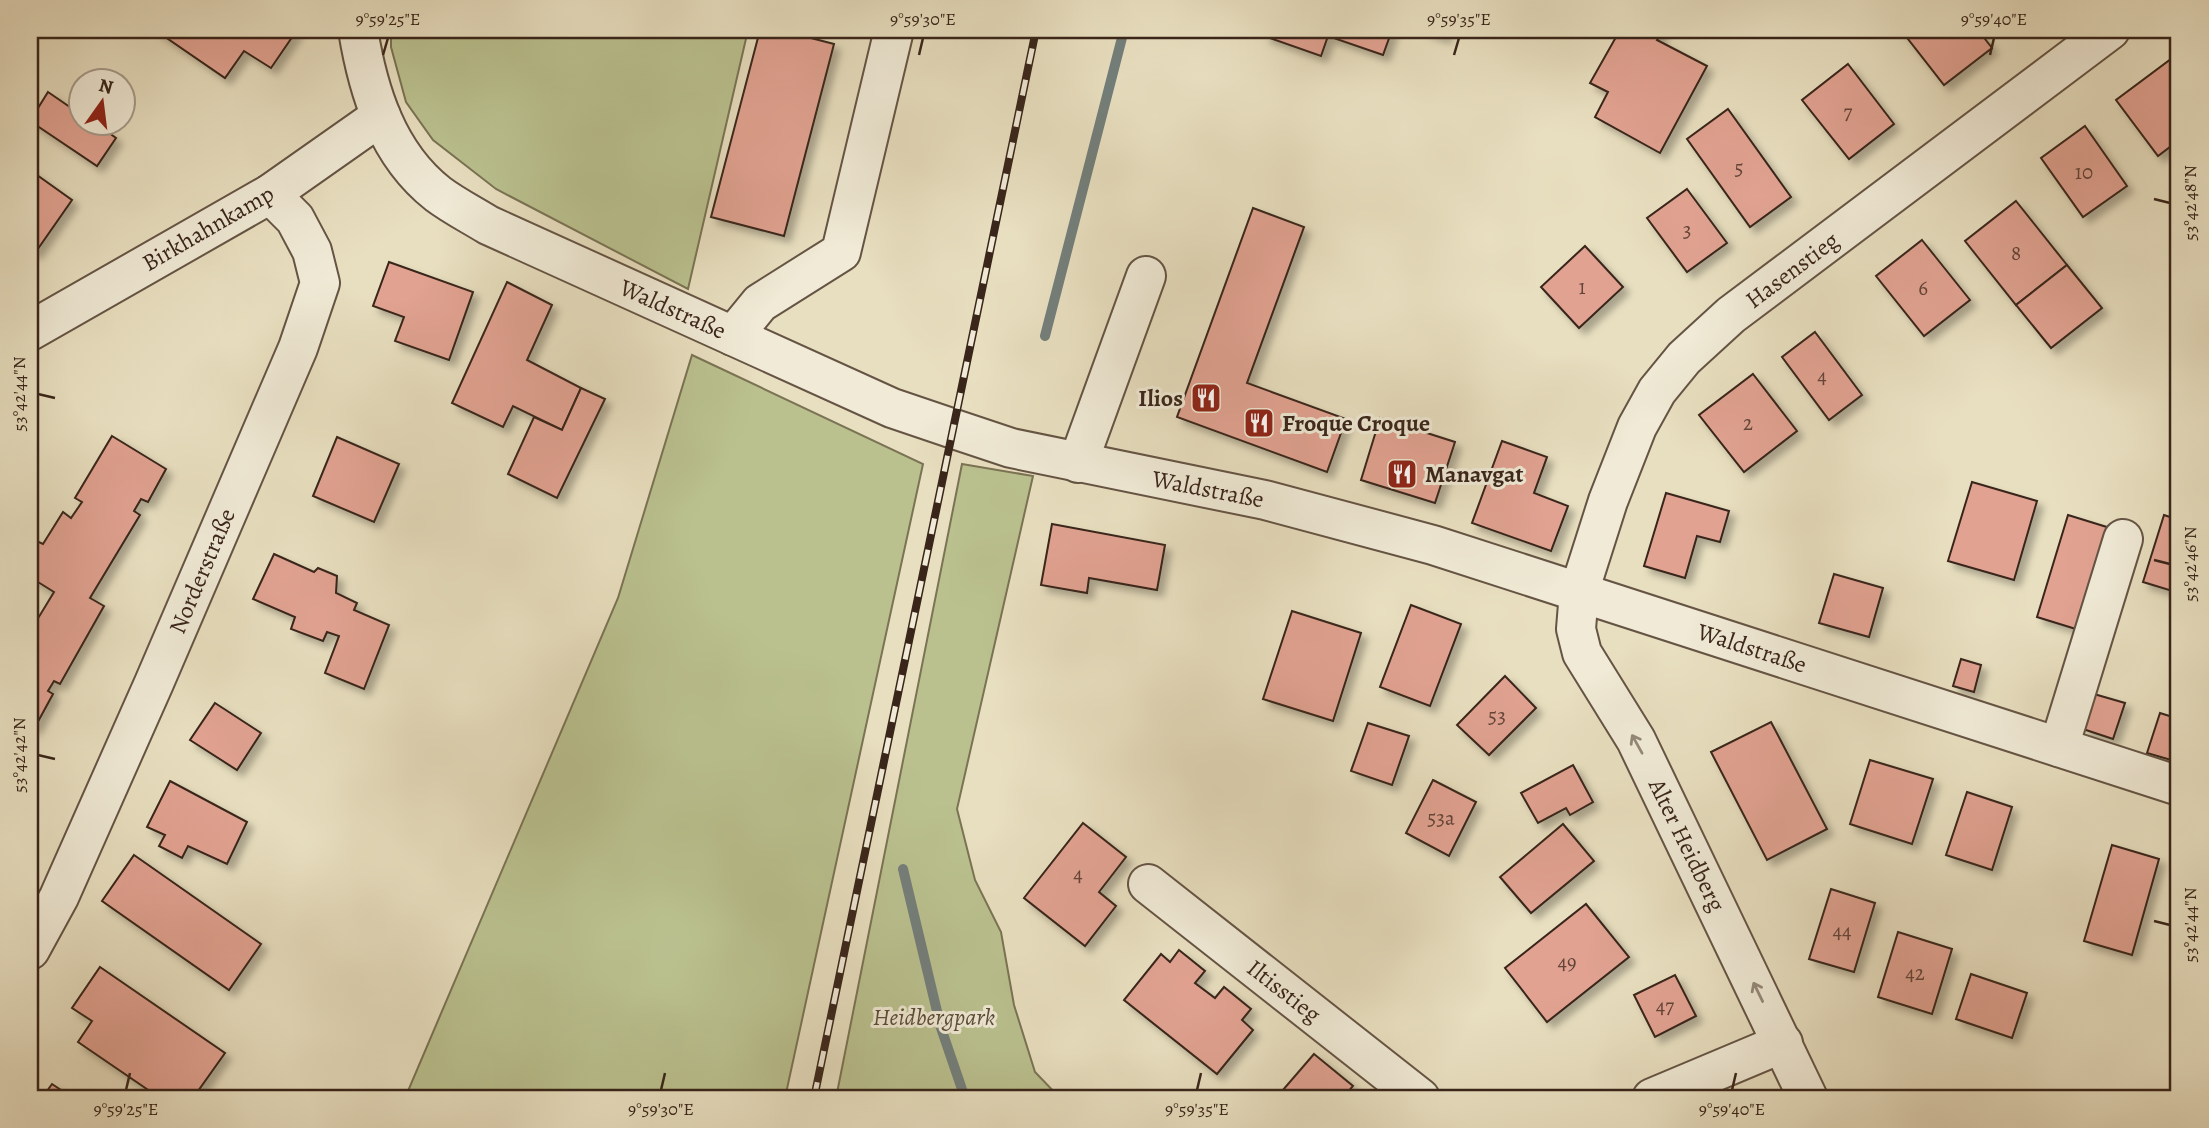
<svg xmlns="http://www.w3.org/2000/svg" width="2209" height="1128" viewBox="0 0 2209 1128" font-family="Alegreya,serif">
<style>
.green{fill:#bac18f;stroke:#7a7354;stroke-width:2}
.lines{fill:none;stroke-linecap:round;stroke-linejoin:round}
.stream{stroke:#737f7b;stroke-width:10}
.building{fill:#e1a291;stroke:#39251a;stroke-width:2;filter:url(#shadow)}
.minor-casing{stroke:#655444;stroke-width:42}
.minor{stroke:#f0ead6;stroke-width:38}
.rail-casing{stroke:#39251a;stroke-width:8}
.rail{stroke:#f0ead6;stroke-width:5;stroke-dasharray:16;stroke-linecap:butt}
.oneway{stroke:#948878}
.ticks{fill:none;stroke:#39251a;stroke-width:2.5}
.labels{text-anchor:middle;stroke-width:6;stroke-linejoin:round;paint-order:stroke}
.number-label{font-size:21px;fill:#634438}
.street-label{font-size:24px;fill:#39251a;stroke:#f0ead6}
.poi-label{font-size:24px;font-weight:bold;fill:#39251a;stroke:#f0ead6;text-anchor:start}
.park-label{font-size:24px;font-style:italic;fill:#594c37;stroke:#f0ead6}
.neatline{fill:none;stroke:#39251a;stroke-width:2.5}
.ticks-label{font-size:18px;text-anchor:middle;fill:#39251a}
</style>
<defs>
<filter id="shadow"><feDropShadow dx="6" dy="6" stdDeviation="3.5" flood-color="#0004"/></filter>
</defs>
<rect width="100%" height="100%" fill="#e8dfc0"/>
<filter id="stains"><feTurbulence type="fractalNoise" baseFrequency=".00286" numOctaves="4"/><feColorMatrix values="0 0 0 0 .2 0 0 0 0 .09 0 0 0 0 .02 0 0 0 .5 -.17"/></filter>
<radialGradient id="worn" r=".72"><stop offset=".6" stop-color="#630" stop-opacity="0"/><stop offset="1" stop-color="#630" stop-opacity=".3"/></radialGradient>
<g class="green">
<path d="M391 30H748L688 289 496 189 433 140 406 102 391 47Z"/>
<path d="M692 355 923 464 785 1098H405L618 598Z"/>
<path d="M962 464 1033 476 957 809 975 880 1001 932 1014 1005 1035 1072 1060 1098H836Z"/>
</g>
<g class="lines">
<g class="stream">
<path d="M1045 336 1124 30"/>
<path d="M903 869 941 1028 965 1098"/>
</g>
</g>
<g class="building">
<path d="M155 30H297L271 68 244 51 225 78Z"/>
<path d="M760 30H780L834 44 784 236 711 217Z"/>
<path d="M1267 30H1392L1383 55 1328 36 1321 56 1264 36Z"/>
<path d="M1423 30H1447L1444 37Z"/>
<path d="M1620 30H1663L1657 40 1707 66 1660 153 1595 117 1608 92 1590 83Z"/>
<path d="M1901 30H1978L1992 48 1944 85Z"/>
<path d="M2171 59 2179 70V140L2158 156 2116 100Z"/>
<path d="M1848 64 1894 124 1849 159 1802 100Z"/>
<path d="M48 92 80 114V122H94L116 138 97 166 30 121Z"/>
<path d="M1728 109 1791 197 1750 227 1687 139Z"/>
<path d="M2085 126 2127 186 2083 217 2041 158Z"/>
<path d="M30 170 72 200 35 253 30 249Z"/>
<path d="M1687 189 1727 243 1687 272 1647 218Z"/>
<path d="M2016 201 2067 265 2016 305 1965 241Z"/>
<path d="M1253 208 1304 227 1247 383 1346 419 1327 472 1177 417Z"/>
<path d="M1922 240 1970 300 1924 336 1876 276Z"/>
<path d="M1585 246 1623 287 1579 328 1541 287Z"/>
<path d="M389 262 473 292 449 360 395 341 404 317 373 306Z"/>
<path d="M2067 265 2102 308 2051 348 2016 305Z"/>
<path d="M507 282 552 305 527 360 581 388 562 430 513 406 503 427 452 403Z"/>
<path d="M1815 332 1862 395 1829 420 1782 357Z"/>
<path d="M1753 374 1797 431 1744 472 1699 415Z"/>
<path d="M581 388 605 399 557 498 508 474 534 417 562 430Z"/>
<path d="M1380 418 1455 442 1435 503 1361 480Z"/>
<path d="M112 436 166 469 148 502 141 499 134 511 140 515 90 598 104 606 60 684 54 681 48 691 53 694 34 729 30 727V619L37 620 54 592 30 577V538L43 544 63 512 71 518 82 502 75 498Z"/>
<path d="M337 437 399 464 374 522 313 496Z"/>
<path d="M1502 441 1547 457 1534 493 1568 506 1551 551 1472 523Z"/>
<path d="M1972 482 2037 501 2014 580 1948 561Z"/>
<path d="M1666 493 1729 511 1720 542 1697 536 1685 578 1644 566Z"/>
<path d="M2068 515 2110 528 2079 630 2037 617Z"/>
<path d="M2164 515 2179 520V593L2143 582Z"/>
<path d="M1052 524 1165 545 1157 590 1089 578 1087 593 1041 585Z"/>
<path d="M274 554 314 572 318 568 337 576 336 593 357 603 354 610 389 625 364 689 325 673 339 636 327 632 323 641 291 629 295 617 253 599Z"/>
<path d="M1834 574 1883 588 1869 637 1819 623Z"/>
<path d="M1411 605 1461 624 1430 706 1380 687Z"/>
<path d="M1292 611 1361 633 1333 721 1263 699Z"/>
<path d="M1961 659 1981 665 1974 692 1953 686Z"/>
<path d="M1505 676 1536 708 1489 755 1457 725Z"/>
<path d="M2094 694 2125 703 2113 739 2083 729Z"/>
<path d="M215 703 261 733 237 770 190 740Z"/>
<path d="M2160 713 2179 719 2178 762 2147 753Z"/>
<path d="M1771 722 1827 829 1767 860 1711 752Z"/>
<path d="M1368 723 1409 736 1392 785 1351 771Z"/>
<path d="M1870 760 1933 779 1912 844 1850 824Z"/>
<path d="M1573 765 1593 802 1570 815 1566 808 1538 823 1521 793Z"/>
<path d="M1433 780 1476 802 1449 856 1406 833Z"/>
<path d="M170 781 247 822 227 864 188 846 182 858 159 846 165 835 147 827Z"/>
<path d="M1967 792 2012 807 1992 870 1946 855Z"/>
<path d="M1083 823 1126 857 1099 892 1116 906 1085 946 1024 898Z"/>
<path d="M1563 824 1594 861 1531 913 1500 877Z"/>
<path d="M2112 845 2159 859 2132 955 2084 941Z"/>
<path d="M134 855 261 944 229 990 102 901Z"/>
<path d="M1831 889 1875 903 1854 972 1809 959Z"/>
<path d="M1586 904 1629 957 1547 1022 1505 968Z"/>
<path d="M1898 932 1952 949 1932 1014 1878 997Z"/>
<path d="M1179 950 1205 971 1195 983 1215 998 1224 987 1251 1009 1242 1020 1253 1030 1217 1074 1124 1000 1161 954 1170 962Z"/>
<path d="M100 967 225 1053 193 1098H160L78 1042 92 1021 72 1008Z"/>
<path d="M1971 974 2027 993 2012 1038 1956 1019Z"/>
<path d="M1675 975 1696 1016 1655 1037 1634 995Z"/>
<path d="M1314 1054 1353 1086 1343 1098H1276Z"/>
<path d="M52 1084 73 1098H42Z"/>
</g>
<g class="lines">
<g class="minor-casing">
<g id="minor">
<path d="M358 30C368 91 387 154 438 194 454 206 472 215 488 225L892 408 951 428 1011 448 1265 500 1433 545 2179 786"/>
<path d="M30 331 270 194 381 116"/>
<path d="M733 336 760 303 841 252 894 30"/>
<path d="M1078 463 1146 276"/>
<path d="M2059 747 2123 539"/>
<path d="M1148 884 1420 1098"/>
<path d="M30 950 59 897 154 683 298 348 320 283 312 251 295 219 270 194"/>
<path d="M1652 1098 1783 1043"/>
<path d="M1808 1098 1636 740 1582 653 1576 629 1579 592 1608 501 1637 427 1657 391 1684 358 1731 315 2110 30"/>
</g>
</g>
<use href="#minor" class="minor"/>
<g class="rail-casing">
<path id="rail" d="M814 1098 1036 30"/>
</g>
<use href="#rail" class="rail"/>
</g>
<defs><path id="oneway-shaft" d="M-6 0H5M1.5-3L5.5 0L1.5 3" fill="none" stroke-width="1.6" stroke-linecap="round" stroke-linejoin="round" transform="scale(1.75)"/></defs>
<g class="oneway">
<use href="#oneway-shaft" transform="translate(1637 744) rotate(-119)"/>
<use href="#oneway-shaft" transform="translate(1758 992) rotate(-116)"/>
</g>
<path class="ticks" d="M383 55 388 38M919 55 923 38M1454 55 1459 38M1990 55 1994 38M2154 199 2170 203M38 394 55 398M2154 560 2170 564M38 755 55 759M2154 921 2170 925M126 1090 130 1073M661 1090 665 1073M1197 1090 1201 1073M1732 1090 1736 1073"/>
<defs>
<g id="restaurant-square" transform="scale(1.575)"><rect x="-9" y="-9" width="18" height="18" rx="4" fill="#8f2418" stroke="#f0ead6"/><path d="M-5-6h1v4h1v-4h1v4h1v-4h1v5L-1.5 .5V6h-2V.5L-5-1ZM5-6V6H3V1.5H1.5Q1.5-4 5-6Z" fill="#fff"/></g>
</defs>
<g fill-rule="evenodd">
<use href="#restaurant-square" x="1206" y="398"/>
<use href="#restaurant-square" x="1259" y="423"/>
<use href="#restaurant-square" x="1402" y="474"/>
</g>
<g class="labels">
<g class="number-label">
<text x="1848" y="119">7</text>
<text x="1739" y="175">5</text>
<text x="2084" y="179">10</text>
<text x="1687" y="237">3</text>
<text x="2016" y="260">8</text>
<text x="1582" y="294">1</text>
<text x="1923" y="295">6</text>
<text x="1822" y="383">4</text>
<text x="1748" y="430">2</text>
<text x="1497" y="723">53</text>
<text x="1441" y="825">53a</text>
<text x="1078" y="881">4</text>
<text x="1842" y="938">44</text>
<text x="1567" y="969">49</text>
<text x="1915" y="980">42</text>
<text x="1665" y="1013">47</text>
</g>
<g class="street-label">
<text transform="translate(208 228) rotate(-30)" y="8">Birkhahnkamp</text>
<text transform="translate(1792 270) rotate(-37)" y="8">Hasenstieg</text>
<text transform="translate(673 309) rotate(24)" y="8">Waldstraße</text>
<text transform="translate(1208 489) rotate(11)" y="8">Waldstraße</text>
<text transform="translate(202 571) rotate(-67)" y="8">Norderstraße</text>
<text transform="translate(1752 648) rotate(18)" y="8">Waldstraße</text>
<text transform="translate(1687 845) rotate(64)" y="8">Alter Heidberg</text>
<text transform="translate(1284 991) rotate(38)" y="8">Iltisstieg</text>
</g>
<g class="poi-label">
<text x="1183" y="406" text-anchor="end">Ilios</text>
<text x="1282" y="431">Froque Croque</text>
<text x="1425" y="482">Manavgat</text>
</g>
<g class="park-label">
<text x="934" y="1025">Heidbergpark</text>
</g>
</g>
<rect width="2209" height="1128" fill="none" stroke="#e8dfc0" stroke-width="77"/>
<g transform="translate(102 102) rotate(14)"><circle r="33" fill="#f0ead6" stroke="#a79b8b" stroke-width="2"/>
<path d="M0-5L12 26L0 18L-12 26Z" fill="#8f2418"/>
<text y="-10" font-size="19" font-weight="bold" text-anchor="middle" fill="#39251a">N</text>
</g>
<rect x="38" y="38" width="2132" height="1052" class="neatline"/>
<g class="ticks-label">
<text x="388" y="25">9°59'25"E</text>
<text x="923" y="25">9°59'30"E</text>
<text x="1459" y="25">9°59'35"E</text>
<text x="1994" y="25">9°59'40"E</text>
<text transform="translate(2190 203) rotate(-90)" y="6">53°42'48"N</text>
<text transform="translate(19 394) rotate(-90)" y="6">53°42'44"N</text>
<text transform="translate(2190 564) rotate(-90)" y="6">53°42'46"N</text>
<text transform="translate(19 755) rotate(-90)" y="6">53°42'42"N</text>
<text transform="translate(2190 925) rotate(-90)" y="6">53°42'44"N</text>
<text x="126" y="1115">9°59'25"E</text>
<text x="661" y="1115">9°59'30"E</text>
<text x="1197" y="1115">9°59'35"E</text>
<text x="1732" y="1115">9°59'40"E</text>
</g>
<rect width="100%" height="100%" filter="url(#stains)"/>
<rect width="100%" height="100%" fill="url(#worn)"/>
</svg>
